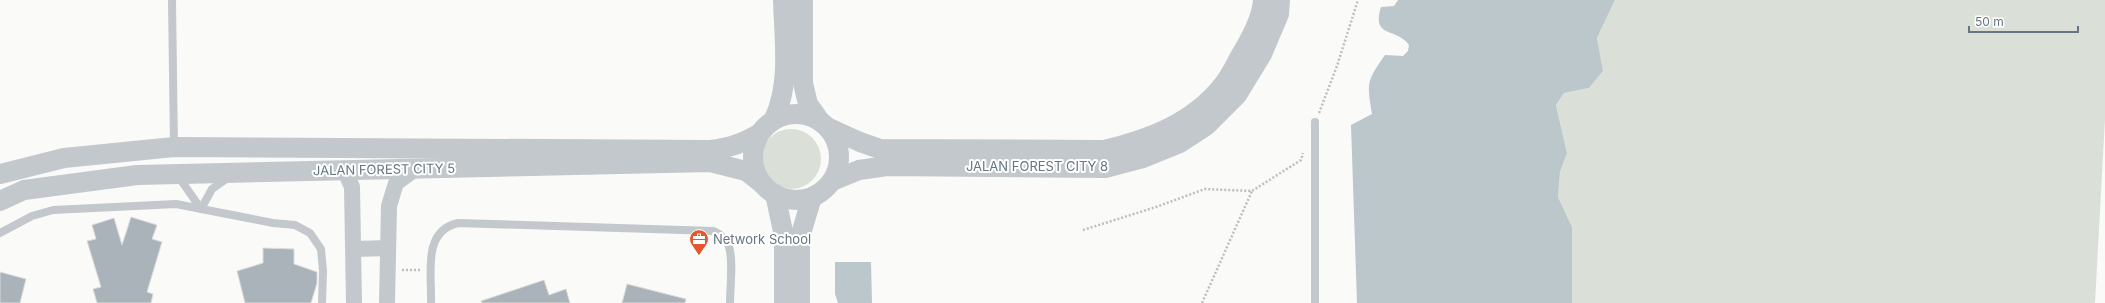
<svg xmlns="http://www.w3.org/2000/svg" width="2105" height="303" viewBox="0 0 2105 303" font-family="Inter,sans-serif">
<style>
.green{fill:#dadfd7}
.water{fill:#bbc7cb}
.building{fill:#aab3b9;stroke:#dcdcda}
.lines{fill:none;stroke-linecap:round;stroke-linejoin:round}
.path{stroke:#bbbfc2;stroke-width:2.5;stroke-dasharray:2 2;stroke-linecap:butt}
.service{stroke:#c3c8cc;stroke-width:8}
.minor{stroke:#c3c8cc;stroke-width:16}
.tertiary{stroke:#c3c8cc;stroke-width:20}
.labels{text-anchor:middle;stroke-width:4;stroke-linejoin:round;paint-order:stroke}
.street-label{font-size:13px;fill:#657683;stroke:#fff}
.poi-label{font-size:13px;fill:#657683;stroke:#fff;text-anchor:start}
</style>
<rect width="100%" height="100%" fill="#fafaf8"/>
<g class="green">
<path d="M1615 0H2105V119L2095 303H1572V227L1558 197 1560 172 1567 153 1556 105 1564 93 1589 88 1603 71 1597 38Z"/>
<circle cx="791" cy="159" r="30"/>
</g>
<g class="water">
<path d="M1398 0H1615L1597 38 1603 71 1589 88 1564 93 1556 105 1567 153 1560 172 1558 197 1572 227V303H1357L1351 125 1372 114C1367 83 1366 82 1385 55L1403 56 1408 51 1409 45C1397 27 1371 39 1381 7L1394 6Z"/>
<path d="M835 262H871L872 303H838L835 294Z"/>
</g>
<g class="building">
<path d="M131 217 157 225 152 239 162 242 147 292 153 294 151 303H97L93 289 101 287 87 241 96 239 92 225 114 218 122 245Z"/>
<path d="M263 248 294 249V264L317 272V283L311 303H245L237 271 263 263Z"/>
<path d="M0 272 26 279 20 303H0Z"/>
<path d="M544 280 549 295 566 289 570 303H482L481 301Z"/>
<path d="M627 284 686 299 685 303H622Z"/>
</g>
<g class="lines">
<g class="path">
<path d="M1319 113 1337 66 1358 0"/>
<path d="M1083 230 1156 207 1205 189 1252 191 1301 160 1303 153"/>
<path d="M402 270H421"/>
<path d="M1202 303 1252 191"/>
</g>
<g class="service">
<path d="M172 0 174 147"/>
<path d="M1315 122V303"/>
<path d="M178 176 201 209 212 189 229 177"/>
<path d="M0 233 32 216 53 210 176 204 273 223 295 225 310 233 321 249 323 271 322 303"/>
<path d="M431 303C432 274 422 231 458 223L714 231C720 234 725 238 728 244 734 257 730 288 730 303"/>
</g>
<g class="minor">
<path d="M344 169 352 187 354 303"/>
<path d="M355 249 388 248"/>
<path d="M387 303 389 206 396 183 415 169"/>
</g>
<g class="tertiary">
<path d="M803 0V83L808 104 820 121"/>
<circle cx="796" cy="157" r="43"/>
<path d="M774 119C791 83 784 39 783 0"/>
<path d="M827 127 860 142 880 149 1104 150C1150 139 1193 123 1223 85 1231 75 1236 63 1242 53 1251 38 1262 18 1263 0"/>
<path d="M0 174 64 158 174 147 710 150C730 148 743 143 760 133"/>
<path d="M832 181 859 170 887 166 1105 168 1143 158 1180 143 1206 126 1237 95 1262 54 1279 14 1280 0"/>
<path d="M775 194 784 236V303"/>
<path d="M0 201 24 190 137 175 710 162 746 171 765 186"/>
<path d="M800 303V237L812 197"/>
</g>
</g>
<defs>
<g id="office-pin" transform="scale(1)"><path d="M0 17L-7.5 6A9.5 9.5 0 1 1 7.5 6Z" fill="#e4572e" stroke="#fff"/><path d="M-6-3h4V-5.5h4V-3h4V5H-6ZM-1-4.5V-3h2v-1.5ZM-6 0V1H6V0Z" fill="#fff"/></g>
</defs>
<g fill-rule="evenodd">
<use href="#office-pin" x="699" y="239"/>
</g>
<g class="labels">
<g class="street-label">
<text x="1037" y="171">JALAN FOREST CITY 8</text>
<text transform="translate(384 169) rotate(-1)" y="5">JALAN FOREST CITY 5</text>
</g>
<g class="poi-label">
<text x="713" y="244">Network School</text>
</g>
</g>
<path d="M1969 26v6h109v-6" fill="none" stroke="#657683" stroke-width="2"/>
<text x="1975" y="26" font-size="12" fill="#657683" stroke="#ffffff" stroke-width="3" paint-order="stroke">50 m</text>
</svg>
